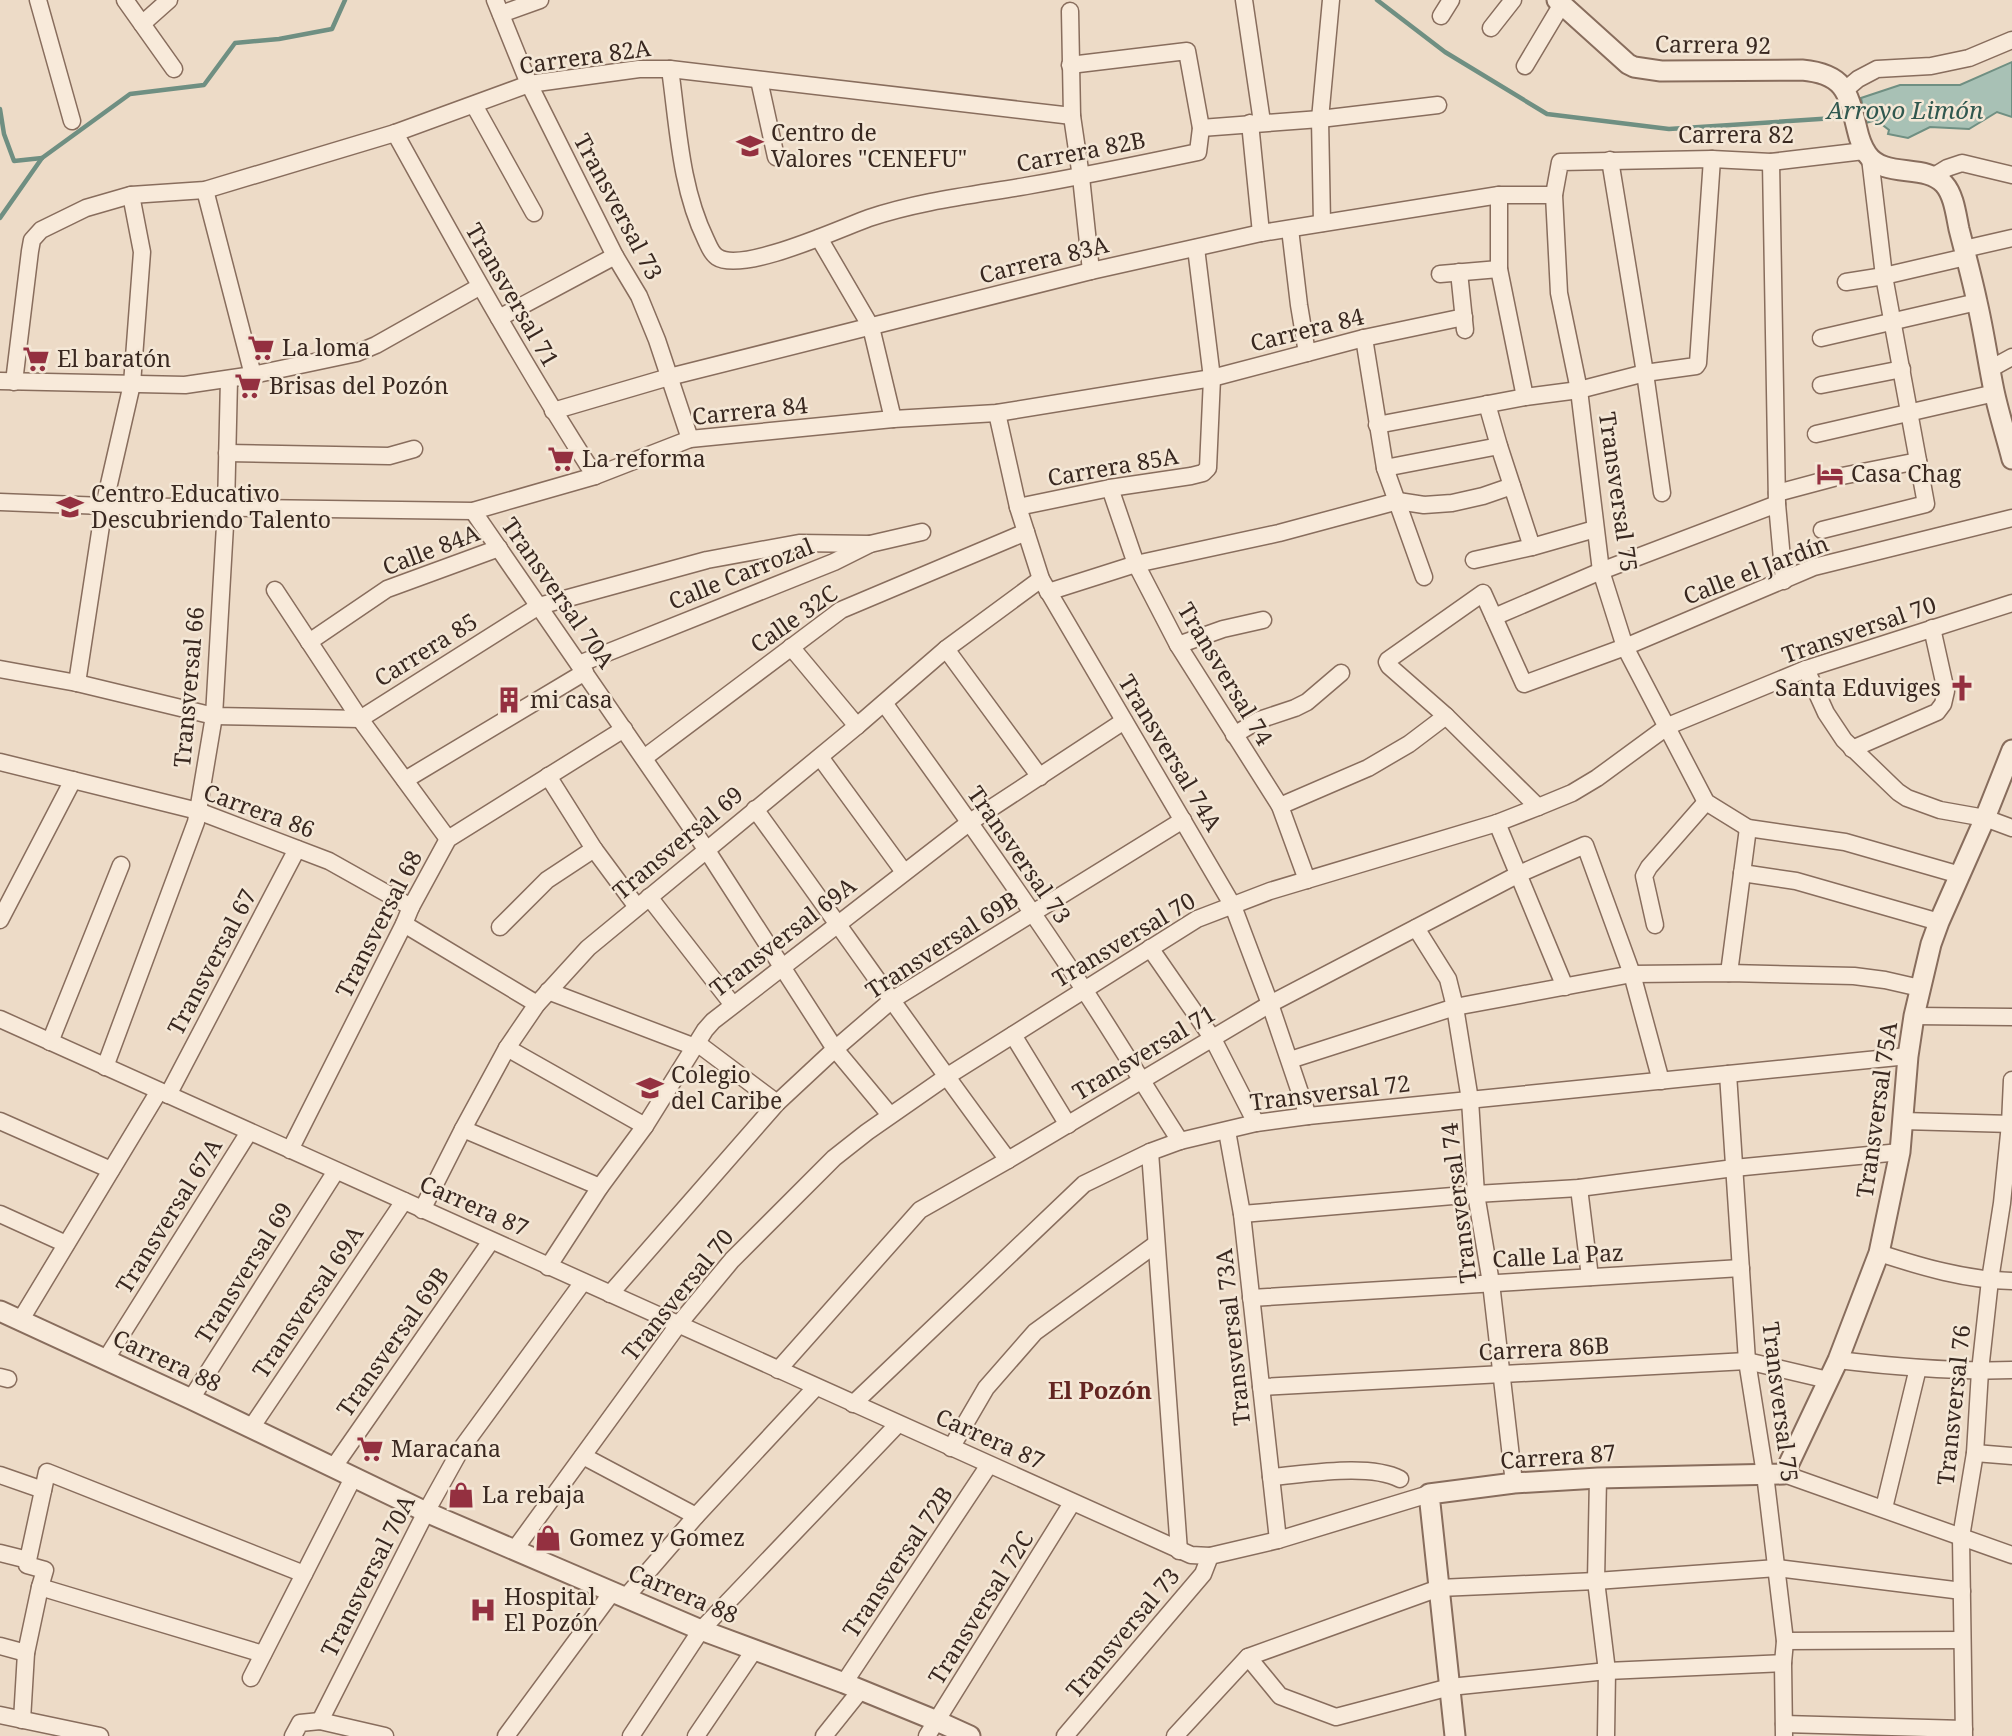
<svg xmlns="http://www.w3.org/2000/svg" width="2012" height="1736" viewBox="0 0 2012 1736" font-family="'Noto Serif',serif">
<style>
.water{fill:#a8c1b5;stroke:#6f8f82;stroke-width:2}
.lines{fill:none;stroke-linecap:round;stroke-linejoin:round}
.stream{stroke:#6f8f82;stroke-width:4.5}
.minor-casing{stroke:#886d5d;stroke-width:19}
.tertiary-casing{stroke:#886d5d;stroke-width:23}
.minor{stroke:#f8eada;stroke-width:16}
.tertiary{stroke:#f8eada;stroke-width:19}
.labels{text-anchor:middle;stroke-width:5;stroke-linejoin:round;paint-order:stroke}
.street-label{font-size:23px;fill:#392820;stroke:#f4e7d6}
.poi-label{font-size:23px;fill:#392820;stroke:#f4e7d6;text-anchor:start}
.water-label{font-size:24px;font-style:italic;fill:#30584f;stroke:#f4e7d6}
.neighbourhood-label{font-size:24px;font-weight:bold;fill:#632521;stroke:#f4e7d6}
</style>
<rect width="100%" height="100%" fill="#eddbc7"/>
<path class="water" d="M2012 62V117L1997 112 1969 129 1930 127 1908 138 1888 134 1889 130 1876 120 1866 123 1861 98 1900 85H1960Z"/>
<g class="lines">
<g class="stream">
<path d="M1377 0 1445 52 1547 114 1669 129 1850 117"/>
<path d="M0 109 4 134 14 161 42 158"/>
<path d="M0 218 42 158 130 94 204 85 235 43 279 39 332 29 345 0"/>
</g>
<g class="minor-casing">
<g id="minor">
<path d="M38 0 72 121"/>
<path d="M125 0 174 69"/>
<path d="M495 0 529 84 615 256 639 296 657 340 690 439"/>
<path d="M1244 0 1262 122"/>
<path d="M1070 11 1072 116 1081 177 1091 271"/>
<path d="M501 14 540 0"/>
<path d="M1441 16 1451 0"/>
<path d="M142 24 169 0"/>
<path d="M1491 28 1513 0"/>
<path d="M1525 66 1562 4"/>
<path d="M670 69C678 125 680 187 706 240 709 246 711 253 717 257 742 274 841 228 869 218 920 201 973 195 1026 186 1083 176 1141 164 1198 152L1201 128 1187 51 1070 65"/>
<path d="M759 80 776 157"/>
<path d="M1845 90 1858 79 1877 69 1931 66 1969 58 2012 40"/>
<path d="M474 105 534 213"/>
<path d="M1250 123 1261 233"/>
<path d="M1201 128 1320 119 1438 105"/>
<path d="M395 133C459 249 523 364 595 476"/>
<path d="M1864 151 1771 162 1712 159 1560 162 1554 195 1559 293 1579 390 1601 571 1625 647 1706 802 1748 828 1845 842 1960 875"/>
<path d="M1610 160 1645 373 1662 493"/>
<path d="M1771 162 1777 504 1784 581"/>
<path d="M1934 176 1947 168 1962 163 2012 175"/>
<path d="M205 190 253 375"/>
<path d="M1499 195V269L1525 397"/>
<path d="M1322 223 1320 119 1331 0"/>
<path d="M1290 229 1299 305 1307 353"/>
<path d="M819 238 871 327 893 419"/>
<path d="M1964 249 2012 238"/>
<path d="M1459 272 1465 330"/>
<path d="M1440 274 1499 269"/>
<path d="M1846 282 1884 276 1966 257"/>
<path d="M499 318 615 256"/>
<path d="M1364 338 1385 468 1424 577"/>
<path d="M1821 338 1977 302"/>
<path d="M1990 369 2012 357"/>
<path d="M0 381 185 385 253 375 357 353 376 345 479 287"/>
<path d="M14 382 30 251 32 240 41 230 86 208 131 195 205 190 395 133 529 84 639 69H670L1072 116"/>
<path d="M1821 385 1902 369"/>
<path d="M1487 404 1499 446 1532 547"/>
<path d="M553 411 669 377 1091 271 1261 233 1499 195H1554"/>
<path d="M997 413 1018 507 1041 579 1233 906 1270 1004 1308 1116"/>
<path d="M1377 425 1525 397 1579 390 1645 373 1696 366 1698 363 1712 159"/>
<path d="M1816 434 1995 393"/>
<path d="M227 453 389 456 414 449"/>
<path d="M1385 468 1499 446"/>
<path d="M1110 488 1136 564 1178 645 1280 806 1307 880"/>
<path d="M1777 493 1837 477 1918 461"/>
<path d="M0 502 104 506 473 511 595 476 690 439 893 419 997 413 1212 378 1364 338 1464 317"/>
<path d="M1018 507 1110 488 1191 476 1203 473 1208 468 1212 378 1196 248"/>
<path d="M473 511 706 849 835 1049 890 1115"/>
<path d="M1822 530 1926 504 1884 276 1870 158"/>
<path d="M1474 560 1532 547 1595 529"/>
<path d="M275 590 360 719 448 839"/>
<path d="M1048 592 1136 564 1279 533 1398 501 1424 505 1452 503 1483 496 1512 486"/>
<path d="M1494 617 1601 571 1777 504"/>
<path d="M309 642 387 589 499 548"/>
<path d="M1178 645 1223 629 1263 620"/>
<path d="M791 647 857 726"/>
<path d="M946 649 1040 777"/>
<path d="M579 664 834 562 870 544 922 532"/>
<path d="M0 669 77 683 214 716 360 719 539 606 707 560 799 543 870 544"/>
<path d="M1806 669 1826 713 1844 740 1898 792 1907 798 1940 810 1985 818 2012 828"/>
<path d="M77 683 104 506 132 384 142 252 131 195"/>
<path d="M884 703C952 797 1019 891 1083 988 1116 1038 1147 1090 1180 1141"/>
<path d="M1234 735 1259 720 1295 708 1307 702 1341 673"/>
<path d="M1852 749 1937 712 1943 704 1946 691 1932 628"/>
<path d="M820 757 904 872"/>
<path d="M644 758 841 610 1026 532"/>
<path d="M0 762 198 811 329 861 411 907"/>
<path d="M548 776 594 849 637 907"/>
<path d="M405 780 585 672"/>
<path d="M1280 806 1368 768 1409 744 1446 716"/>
<path d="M1538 807 1446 716 1389 666 1387 662 1388 660 1483 593 1524 684 1625 647 1814 567 2012 518"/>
<path d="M755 809C840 926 922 1045 1008 1160"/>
<path d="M1497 823 1565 987"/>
<path d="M1742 873 1796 881 1939 922"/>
<path d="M649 897 733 1005"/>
<path d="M0 920 73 780"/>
<path d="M404 924 537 1004"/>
<path d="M1655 925 1644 876 1649 867 1706 802"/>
<path d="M500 927 547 880 594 849"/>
<path d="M1416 928 1448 979 1455 1007 1470 1100 1476 1194 1491 1283 1514 1483"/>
<path d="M1150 948 1213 1039 1256 1123"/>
<path d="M1729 973 1748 828"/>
<path d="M548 991 695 1047"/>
<path d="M1914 1016 2012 1017"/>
<path d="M0 1019 1191 1555 1210 1556 1278 1540 1429 1494"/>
<path d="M1013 1035 1068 1125"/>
<path d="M50 1042 121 865"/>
<path d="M697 1043 777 1103"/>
<path d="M507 1048 645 1126"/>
<path d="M1290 1060 1455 1007 1632 974 1729 973 1854 976 1885 980 1920 988"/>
<path d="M105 1067 196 822 198 811 214 716 226 508 229 379"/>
<path d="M1728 1074 1747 1361 1765 1474 1785 1641 1783 1663 1784 1736"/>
<path d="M168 1095 297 849"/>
<path d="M0 1121 111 1170"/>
<path d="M1903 1121 2012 1124"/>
<path d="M463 1129 600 1187"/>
<path d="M1227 1131 1242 1214 1278 1540"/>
<path d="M290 1150 404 924 411 907 448 839 624 729"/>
<path d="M1150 1152 1179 1551"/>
<path d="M1579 1188 1590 1277"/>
<path d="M422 1210 463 1129 507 1048 537 1004 588 948 857 726 946 649 1041 579"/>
<path d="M0 1214 66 1244"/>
<path d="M1242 1214 1476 1194 1579 1188 1734 1168 1900 1152"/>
<path d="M1879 1253C1922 1267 1966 1280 2012 1281"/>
<path d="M548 1267 600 1187 645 1126 705 1030 713 1021 970 822 1124 721"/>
<path d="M610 1294 777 1103 835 1049 892 1000 1183 820"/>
<path d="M1251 1298 1741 1268"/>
<path d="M20 1321 159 1091"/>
<path d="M106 1359 249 1132"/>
<path d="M1838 1360C1896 1367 1953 1372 2012 1370"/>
<path d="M778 1370 920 1210 1008 1160 1270 1004 1519 874 1585 845 1632 974 1661 1081"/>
<path d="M0 1377 8 1379"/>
<path d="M1261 1387 1747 1361 1828 1380"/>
<path d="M191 1399 336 1171"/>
<path d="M853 1404 1084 1184 1150 1152 1180 1141 1256 1123 1308 1116 1908 1056"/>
<path d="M251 1428 404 1201"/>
<path d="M951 1448 986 1388 1035 1332 1156 1244"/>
<path d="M1975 1453 2012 1456"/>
<path d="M583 1456 696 1516"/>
<path d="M333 1468 491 1241"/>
<path d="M1784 1474 2012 1555"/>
<path d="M0 1475 43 1490"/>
<path d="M1271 1477C1308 1474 1369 1463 1400 1479"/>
<path d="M1598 1478 1596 1581 1607 1671 1606 1736"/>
<path d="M1884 1508 1918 1368"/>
<path d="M515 1549 678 1325 732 1260 834 1158 867 1132 946 1077 1197 919 1270 891 1497 823 1538 807 1572 793 1597 778 1668 726 1806 669 2012 603"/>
<path d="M0 1553 28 1560 27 1565 45 1570 40 1587 263 1654"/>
<path d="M28 1560 47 1472 304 1574"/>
<path d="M626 1597 696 1516 816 1387"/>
<path d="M1785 1641 1962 1640"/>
<path d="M0 1646 26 1653"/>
<path d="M1248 1657 1280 1696 1336 1717 1450 1687 1607 1671 1783 1663"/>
<path d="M251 1678 353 1478"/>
<path d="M844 1683 989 1465"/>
<path d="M0 1715 100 1736"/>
<path d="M22 1720 26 1653 40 1587"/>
<path d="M320 1721 426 1512 461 1449 583 1282"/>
<path d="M1784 1724 1964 1729"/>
<path d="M293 1736 300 1723 320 1721 385 1736"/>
<path d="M506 1736 613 1591"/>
<path d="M631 1736 701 1630 898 1424"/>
<path d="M696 1736 755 1649"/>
<path d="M824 1736 860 1691"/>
<path d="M927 1736 1072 1503"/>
<path d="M1065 1736 1203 1574 1210 1556"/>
<path d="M1175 1736 1248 1657 1439 1588 1596 1581 1777 1568 1962 1591"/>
<path d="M1964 1736 1961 1537 1975 1453 1980 1371 1990 1280 2002 1203 2010 1124 2012 1080"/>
</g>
</g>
<g class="tertiary-casing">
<g id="tertiary">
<path d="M1557 0 1628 64 1634 67 1661 71 1802 70C1845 74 1848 92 1857 129 1859 138 1862 147 1867 154 1884 179 1925 163 1944 184 1954 195 1956 215 1959 229 1965 253 1972 278 1977 302 1984 332 1988 362 1994 391 1999 414 2006 436 2012 459"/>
<path d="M0 1311 191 1399 426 1512 701 1630 844 1683 937 1721 970 1736"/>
<path d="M1455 1736 1429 1494 1514 1483 1598 1478 1784 1474 1838 1360 1879 1253 1900 1152 1908 1056 1914 1016 1931 944 1939 922 1985 818 2012 750"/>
</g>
</g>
<use href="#minor" class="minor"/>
<use href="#tertiary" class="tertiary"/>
</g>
<defs>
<g id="school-bare" transform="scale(2.1)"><path d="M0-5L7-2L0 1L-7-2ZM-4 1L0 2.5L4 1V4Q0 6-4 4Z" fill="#943040" stroke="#f4e7d6" stroke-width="2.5" paint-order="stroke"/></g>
<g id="supermarket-bare" transform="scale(2.1)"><path d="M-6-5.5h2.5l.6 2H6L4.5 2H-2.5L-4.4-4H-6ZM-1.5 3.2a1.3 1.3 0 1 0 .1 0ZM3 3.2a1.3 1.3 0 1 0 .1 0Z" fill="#943040" stroke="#f4e7d6" stroke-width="2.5" paint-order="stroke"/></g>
<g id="hotel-bare" transform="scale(2.1)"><path d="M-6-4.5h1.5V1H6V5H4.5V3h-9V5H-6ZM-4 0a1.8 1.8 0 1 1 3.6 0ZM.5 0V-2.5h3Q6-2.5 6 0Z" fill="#943040" stroke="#f4e7d6" stroke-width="2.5" paint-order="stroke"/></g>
<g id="church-bare" transform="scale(2.1)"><path d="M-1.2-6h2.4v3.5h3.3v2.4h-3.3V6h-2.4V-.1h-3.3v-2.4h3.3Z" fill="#943040" stroke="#f4e7d6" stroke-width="2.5" paint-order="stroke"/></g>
<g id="building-bare" transform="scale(2.1)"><path d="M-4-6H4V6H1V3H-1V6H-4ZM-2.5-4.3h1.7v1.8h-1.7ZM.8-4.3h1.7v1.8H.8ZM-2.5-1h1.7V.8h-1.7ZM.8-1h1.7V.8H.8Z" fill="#943040" stroke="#f4e7d6" stroke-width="2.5" paint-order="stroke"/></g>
<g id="shop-bare" transform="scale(2.1)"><path d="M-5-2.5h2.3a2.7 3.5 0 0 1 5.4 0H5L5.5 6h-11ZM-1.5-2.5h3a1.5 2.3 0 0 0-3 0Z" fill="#943040" stroke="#f4e7d6" stroke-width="2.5" paint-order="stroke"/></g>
<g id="hospital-bare" transform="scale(2.1)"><path d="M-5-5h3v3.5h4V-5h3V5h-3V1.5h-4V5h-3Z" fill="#943040" stroke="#f4e7d6" stroke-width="2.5" paint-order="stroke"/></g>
</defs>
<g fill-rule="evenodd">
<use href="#school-bare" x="750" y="146"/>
<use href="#supermarket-bare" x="261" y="348"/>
<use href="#supermarket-bare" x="36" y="359"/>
<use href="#supermarket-bare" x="248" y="386"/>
<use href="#supermarket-bare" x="561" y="459"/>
<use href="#hotel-bare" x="1830" y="474"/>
<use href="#school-bare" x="70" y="507"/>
<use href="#church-bare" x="1962" y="688"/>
<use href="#building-bare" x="509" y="700"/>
<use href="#school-bare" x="650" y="1088"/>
<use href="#supermarket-bare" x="370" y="1449"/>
<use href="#shop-bare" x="461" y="1495"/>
<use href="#shop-bare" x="548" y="1538"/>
<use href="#hospital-bare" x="483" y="1610"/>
</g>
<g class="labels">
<g class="street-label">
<text transform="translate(1713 45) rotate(1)" y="8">Carrera 92</text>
<text transform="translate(585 57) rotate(-8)" y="8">Carrera 82A</text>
<text x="1736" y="143">Carrera 82</text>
<text transform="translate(1081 152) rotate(-11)" y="8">Carrera 82B</text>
<text transform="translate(618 207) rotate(62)" y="8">Transversal 73</text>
<text transform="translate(1044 260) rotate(-14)" y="8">Carrera 83A</text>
<text transform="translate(512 295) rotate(60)" y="8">Transversal 71</text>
<text transform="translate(1307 330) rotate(-14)" y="8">Carrera 84</text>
<text transform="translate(750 411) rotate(-6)" y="8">Carrera 84</text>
<text transform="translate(1113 467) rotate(-10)" y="8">Carrera 85A</text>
<text transform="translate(1618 492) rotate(82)" y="8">Transversal 75</text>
<text transform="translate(431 550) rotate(-21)" y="8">Calle 84A</text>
<text transform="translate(1756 570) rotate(-21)" y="8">Calle el Jardín</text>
<text transform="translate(741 574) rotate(-22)" y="8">Calle Carrozal</text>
<text transform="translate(558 593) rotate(55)" y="8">Transversal 70A</text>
<text transform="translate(794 619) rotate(-35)" y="8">Calle 32C</text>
<text transform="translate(1859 630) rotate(-19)" y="8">Transversal 70</text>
<text transform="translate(426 650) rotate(-32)" y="8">Carrera 85</text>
<text transform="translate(1225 674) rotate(59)" y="8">Transversal 74</text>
<text transform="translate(189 687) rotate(-85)" y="8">Transversal 66</text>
<text transform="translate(1170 753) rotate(59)" y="8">Transversal 74A</text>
<text transform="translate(259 811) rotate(20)" y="8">Carrera 86</text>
<text transform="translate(678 843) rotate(-40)" y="8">Transversal 69</text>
<text transform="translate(1019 855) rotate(55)" y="8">Transversal 73</text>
<text transform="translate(379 924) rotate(-63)" y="8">Transversal 68</text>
<text transform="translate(783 937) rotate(-38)" y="8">Transversal 69A</text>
<text transform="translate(1124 940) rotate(-31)" y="8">Transversal 70</text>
<text transform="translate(942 945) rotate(-33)" y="8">Transversal 69B</text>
<text transform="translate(212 962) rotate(-62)" y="8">Transversal 67</text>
<text transform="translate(1144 1053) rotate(-31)" y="8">Transversal 71</text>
<text transform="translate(1330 1093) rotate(-7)" y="8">Transversal 72</text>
<text transform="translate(1877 1110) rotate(-82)" y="8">Transversal 75A</text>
<text transform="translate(1459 1203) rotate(-97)" y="8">Transversal 74</text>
<text transform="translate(474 1206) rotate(24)" y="8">Carrera 87</text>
<text transform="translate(169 1216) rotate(-58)" y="8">Transversal 67A</text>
<text transform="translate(1558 1256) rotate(-3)" y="8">Calle La Paz</text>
<text transform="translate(244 1273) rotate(-58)" y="8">Transversal 69</text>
<text transform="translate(678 1295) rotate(-51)" y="8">Transversal 70</text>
<text transform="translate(308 1302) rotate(-56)" y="8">Transversal 69A</text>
<text transform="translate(1233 1337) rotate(-96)" y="8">Transversal 73A</text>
<text transform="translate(393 1342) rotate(-55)" y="8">Transversal 69B</text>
<text transform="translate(1544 1349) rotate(-3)" y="8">Carrera 86B</text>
<text transform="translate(167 1361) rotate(25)" y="8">Carrera 88</text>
<text transform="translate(1780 1402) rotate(83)" y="8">Transversal 75</text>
<text transform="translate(1954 1405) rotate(-84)" y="8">Transversal 76</text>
<text transform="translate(990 1439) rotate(24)" y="8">Carrera 87</text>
<text transform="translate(1558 1457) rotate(-4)" y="8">Carrera 87</text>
<text transform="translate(898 1562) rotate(-56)" y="8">Transversal 72B</text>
<text transform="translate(368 1576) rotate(-63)" y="8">Transversal 70A</text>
<text transform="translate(683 1594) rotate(23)" y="8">Carrera 88</text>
<text transform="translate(981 1608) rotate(-58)" y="8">Transversal 72C</text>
<text transform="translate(1123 1633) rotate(-50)" y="8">Transversal 73</text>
</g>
<g class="poi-label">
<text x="771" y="141">Centro de<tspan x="771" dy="26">Valores "CENEFU"</tspan></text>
<text x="282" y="356">La loma</text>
<text x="57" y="367">El baratón</text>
<text x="269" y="394">Brisas del Pozón</text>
<text x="582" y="467">La reforma</text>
<text x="1851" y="482">Casa Chag</text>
<text x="91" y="502">Centro Educativo<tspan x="91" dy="26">Descubriendo Talento</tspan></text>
<text x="1941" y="696" text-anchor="end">Santa Eduviges</text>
<text x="530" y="708">mi casa</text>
<text x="671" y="1083">Colegio<tspan x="671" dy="26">del Caribe</tspan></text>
<text x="391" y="1457">Maracana</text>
<text x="482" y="1503">La rebaja</text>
<text x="569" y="1546">Gomez y Gomez</text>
<text x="504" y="1605">Hospital<tspan x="504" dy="26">El Pozón</tspan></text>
</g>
<g class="water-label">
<text x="1905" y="119">Arroyo Limón</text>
</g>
<g class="neighbourhood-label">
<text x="1100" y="1399">El Pozón</text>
</g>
</g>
</svg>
